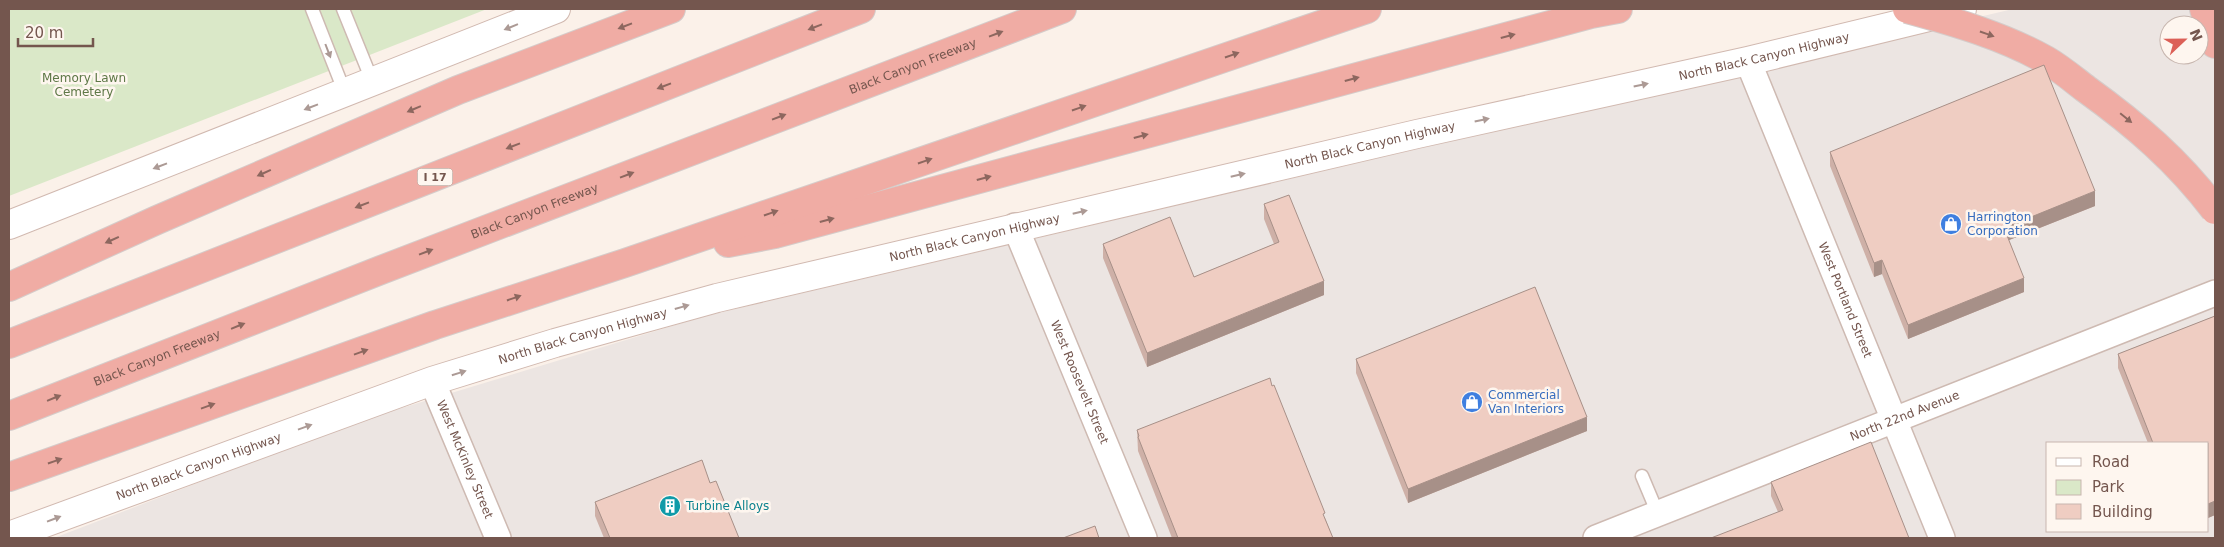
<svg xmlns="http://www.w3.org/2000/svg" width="2224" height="547" viewBox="0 0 2224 547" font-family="'DejaVu Sans',sans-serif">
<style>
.industrial{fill:#ece5e2;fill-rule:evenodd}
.green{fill:#dae8c8}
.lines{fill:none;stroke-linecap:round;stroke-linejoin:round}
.lane-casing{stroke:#cebab2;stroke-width:15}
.street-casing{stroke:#cebab2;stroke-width:28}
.secondary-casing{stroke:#d1b9b0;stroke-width:30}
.highway-casing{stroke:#d5ccca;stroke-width:30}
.lane{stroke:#fff;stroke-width:12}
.street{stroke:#fff;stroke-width:25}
.secondary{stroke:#fff;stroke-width:28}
.highway{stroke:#f0aca4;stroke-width:28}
.highway-bridge-casing{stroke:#d5ccca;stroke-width:30;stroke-linecap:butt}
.highway-bridge{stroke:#f0aca4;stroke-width:28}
.wall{fill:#ceb0a7}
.shaded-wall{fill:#a79088}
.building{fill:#efcdc2;stroke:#a79088}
.oneway{fill:#8d675f}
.oneway2{fill:#ac9a95}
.labels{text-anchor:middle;stroke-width:5;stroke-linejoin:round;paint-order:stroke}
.shield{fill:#fef6ef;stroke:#9d867e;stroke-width:1}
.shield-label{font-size:11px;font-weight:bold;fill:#74564e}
.street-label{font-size:12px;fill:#74564e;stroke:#fef6ef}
.park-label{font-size:12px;fill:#5e7847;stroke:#fef6ef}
.shop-label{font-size:12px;fill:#366cbe;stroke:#fef6ef;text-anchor:start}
.culture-label{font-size:12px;fill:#0d838f;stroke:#fef6ef;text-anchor:start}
</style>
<rect width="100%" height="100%" fill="#fbf1e9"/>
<path class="industrial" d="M2013 9H2215V538H54L362 420 705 316ZM2169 25H2199V55H2169ZM2048 443H2208V531H2048Z"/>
<path class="green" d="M9 9H487L9 196Z"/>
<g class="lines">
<g class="lane-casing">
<g id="lane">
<path d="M312 9 345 93"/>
<path d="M343 9 373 83"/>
<path d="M1642 476 1658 514"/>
</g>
</g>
<g class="street-casing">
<g id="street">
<path id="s1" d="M1748 61 1942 538"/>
<path id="s2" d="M1015 226 1144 538"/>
<path id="s3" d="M432 381 498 538"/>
<path id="s4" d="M1596 538 2215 293"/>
</g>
</g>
<g class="secondary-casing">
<g id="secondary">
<path d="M9 225 556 9"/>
<path id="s5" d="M9 536 432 381 555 343 717 298 1417 134 1748 61 1962 9"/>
</g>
</g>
<g class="highway-casing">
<g id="highway">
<path d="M2204 9 2215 44"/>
<path d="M728 243 775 234 1591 14 1618 9"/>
<path d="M9 287 157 220 458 90 671 9"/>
<path d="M9 344 861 9"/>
<path id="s6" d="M9 416 381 270 1062 9"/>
<path d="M9 477 435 325 625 263 1367 9"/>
</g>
</g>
<use href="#lane" class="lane"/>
<use href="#street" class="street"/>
<use href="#secondary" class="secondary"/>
<use href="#highway" class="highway"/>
<g class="highway-bridge-casing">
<path id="highway-bridge" d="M1907 9C1955 22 2003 36 2046 60 2060 68 2073 79 2086 89 2136 125 2178 161 2215 210"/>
</g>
<use href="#highway-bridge" class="highway-bridge"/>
</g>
<g class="wall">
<path d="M1830 152 2095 206 2009 240 2024 292 1908 339 1882 274 1874 277 1830 166Z"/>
<path d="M1264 204 1324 295 1147 367 1103 258V244L1194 277 1274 244 1264 219Z"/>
<path d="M2215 316V515L2208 518V443H2148L2118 368V354Z"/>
<path d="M1356 359 1587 431 1408 503 1356 373Z"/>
<path d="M1137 430 1325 518 1333 538H1172L1138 451Z"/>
<path d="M1771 482 1909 538 1778 512 1771 496Z"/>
<path d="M710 483 739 538H604L595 516V502Z"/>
</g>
<g class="shaded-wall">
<path d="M2095 191V206L2004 242V228Z"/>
<path d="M1882 260V274L1874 277V263Z"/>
<path d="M2024 278V292L1908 339V325Z"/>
<path d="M1324 281V295L1147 367V353Z"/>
<path d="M1587 417V431L1408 503V489Z"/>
<path d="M2215 501V515L2208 518V504Z"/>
</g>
<g class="building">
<path d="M2044 65 2095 191 2004 228 2024 278 1908 325 1882 260 1874 263 1830 152Z"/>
<path d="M1289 195 1324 281 1147 353 1103 244 1170 217 1194 277 1279 242 1264 204Z"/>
<path d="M1535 287 1587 417 1408 489 1356 359Z"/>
<path d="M2215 316V501L2208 504V443H2153L2118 354Z"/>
<path d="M1270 378 1272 386 1274 385 1325 513 1323 514 1333 538H1178L1138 437 1139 436 1137 430Z"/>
<path d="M1871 442 1909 538H1711L1783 510 1771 482Z"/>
<path d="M702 460 710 483 716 481 739 538H610L595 502Z"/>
<path d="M1095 526 1099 538H1063Z"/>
</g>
<defs><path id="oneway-solid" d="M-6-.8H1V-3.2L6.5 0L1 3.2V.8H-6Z" transform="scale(1.25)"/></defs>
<g class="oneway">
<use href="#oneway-solid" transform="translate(625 26) rotate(159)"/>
<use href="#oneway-solid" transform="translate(815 27) rotate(159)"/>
<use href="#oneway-solid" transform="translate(996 34) rotate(-21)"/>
<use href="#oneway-solid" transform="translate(1987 34) rotate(19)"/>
<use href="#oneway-solid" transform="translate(1508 36) rotate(-15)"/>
<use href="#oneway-solid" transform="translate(1232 55) rotate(-19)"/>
<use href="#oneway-solid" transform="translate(1352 79) rotate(-15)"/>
<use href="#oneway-solid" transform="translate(664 86) rotate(159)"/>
<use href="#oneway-solid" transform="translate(1079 108) rotate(-19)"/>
<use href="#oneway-solid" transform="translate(414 109) rotate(157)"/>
<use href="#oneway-solid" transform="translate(779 117) rotate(-21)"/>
<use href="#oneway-solid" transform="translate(2126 118) rotate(39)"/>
<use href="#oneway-solid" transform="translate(1141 136) rotate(-15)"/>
<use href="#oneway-solid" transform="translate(513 146) rotate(159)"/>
<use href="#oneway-solid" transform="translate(925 161) rotate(-19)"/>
<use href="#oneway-solid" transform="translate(264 173) rotate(156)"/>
<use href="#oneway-solid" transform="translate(627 175) rotate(-21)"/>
<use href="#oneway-solid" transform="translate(984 178) rotate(-15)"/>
<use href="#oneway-solid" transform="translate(362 205) rotate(159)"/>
<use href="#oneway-solid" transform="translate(771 213) rotate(-19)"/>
<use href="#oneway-solid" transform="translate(827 220) rotate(-15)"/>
<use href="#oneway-solid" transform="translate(112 240) rotate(156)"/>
<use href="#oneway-solid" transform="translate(426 252) rotate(-21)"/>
<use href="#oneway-solid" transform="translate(514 298) rotate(-19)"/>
<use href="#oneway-solid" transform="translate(238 326) rotate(-22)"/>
<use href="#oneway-solid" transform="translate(361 352) rotate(-20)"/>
<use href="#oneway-solid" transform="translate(54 398) rotate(-22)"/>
<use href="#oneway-solid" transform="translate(208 406) rotate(-20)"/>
<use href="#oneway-solid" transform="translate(55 461) rotate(-19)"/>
</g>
<g class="oneway2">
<use href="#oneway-solid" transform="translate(511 27) rotate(158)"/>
<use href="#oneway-solid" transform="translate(328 51) rotate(69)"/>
<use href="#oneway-solid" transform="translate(1641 85) rotate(-12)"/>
<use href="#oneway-solid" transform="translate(311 107) rotate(159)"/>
<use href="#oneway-solid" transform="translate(1482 120) rotate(-12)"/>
<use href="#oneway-solid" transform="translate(160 166) rotate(159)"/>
<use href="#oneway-solid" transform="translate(1238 175) rotate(-13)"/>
<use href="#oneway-solid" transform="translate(1080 212) rotate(-13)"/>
<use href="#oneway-solid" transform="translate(682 307) rotate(-16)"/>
<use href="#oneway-solid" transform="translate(459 373) rotate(-17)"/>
<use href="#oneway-solid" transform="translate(305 427) rotate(-20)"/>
<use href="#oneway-solid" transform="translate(54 519) rotate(-21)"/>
</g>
<defs>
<g id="shop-disc" transform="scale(1.125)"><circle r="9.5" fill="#3f7fe0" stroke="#fef6ef"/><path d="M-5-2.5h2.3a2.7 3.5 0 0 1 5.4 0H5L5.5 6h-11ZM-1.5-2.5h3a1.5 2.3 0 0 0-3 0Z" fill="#fff"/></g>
<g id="building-disc" transform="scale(1.125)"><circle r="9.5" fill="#0f9aa8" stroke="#fef6ef"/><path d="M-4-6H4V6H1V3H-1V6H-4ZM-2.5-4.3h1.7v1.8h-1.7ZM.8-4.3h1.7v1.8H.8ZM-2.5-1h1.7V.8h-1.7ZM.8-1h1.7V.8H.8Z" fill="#fff"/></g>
</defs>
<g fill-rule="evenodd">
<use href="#shop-disc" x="1951" y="224"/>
<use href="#shop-disc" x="1472" y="402"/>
<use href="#building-disc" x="670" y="506"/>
</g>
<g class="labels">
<rect class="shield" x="417.5" y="168.5" width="35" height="17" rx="4"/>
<g class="shield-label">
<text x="435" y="181">I 17</text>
</g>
<g class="street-label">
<text dy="4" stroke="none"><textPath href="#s5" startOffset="1822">North Black Canyon Highway</textPath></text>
<text dy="4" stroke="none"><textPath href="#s6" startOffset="969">Black Canyon Freeway</textPath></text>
<text dy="4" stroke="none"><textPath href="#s5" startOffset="1418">North Black Canyon Highway</textPath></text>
<text dy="4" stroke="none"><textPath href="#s6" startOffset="564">Black Canyon Freeway</textPath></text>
<text dy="4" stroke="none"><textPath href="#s5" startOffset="1012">North Black Canyon Highway</textPath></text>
<text dy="4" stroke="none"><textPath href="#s1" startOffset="258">West Portland Street</textPath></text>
<text dy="4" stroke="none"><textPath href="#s5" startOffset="608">North Black Canyon Highway</textPath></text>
<text dy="4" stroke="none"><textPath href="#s6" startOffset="159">Black Canyon Freeway</textPath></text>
<text dy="4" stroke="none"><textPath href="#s2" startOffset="169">West Roosevelt Street</textPath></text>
<text dy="4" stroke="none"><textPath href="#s4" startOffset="332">North 22nd Avenue</textPath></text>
<text dy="4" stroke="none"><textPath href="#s3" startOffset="85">West McKinley Street</textPath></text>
<text dy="4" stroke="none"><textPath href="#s5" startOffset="202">North Black Canyon Highway</textPath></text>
</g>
<g class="park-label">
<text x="84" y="82">Memory Lawn<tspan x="84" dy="14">Cemetery</tspan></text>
</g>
<g class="shop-label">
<text x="1967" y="221">Harrington<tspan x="1967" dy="14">Corporation</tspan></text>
<text x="1488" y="399">Commercial<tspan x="1488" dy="14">Van Interiors</tspan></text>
</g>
<g class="culture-label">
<text x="686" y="510">Turbine Alloys</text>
</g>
</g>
<rect width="2224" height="547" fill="none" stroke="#74564e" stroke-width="20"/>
<rect x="2046" y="442" width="162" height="90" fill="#fef6ef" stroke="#c7b6af"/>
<rect x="2056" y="458" width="25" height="8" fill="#ffffff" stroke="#c7b6af"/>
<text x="2092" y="467" font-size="15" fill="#74564e">Road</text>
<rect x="2056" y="480" width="25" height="15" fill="#dae8c8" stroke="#c7b6af"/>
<text x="2092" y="492" font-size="15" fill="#74564e">Park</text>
<rect x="2056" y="504" width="25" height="15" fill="#efcdc2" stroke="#c7b6af"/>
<text x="2092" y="517" font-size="15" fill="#74564e">Building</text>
<g transform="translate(2184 40) rotate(68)"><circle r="24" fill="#fef6ef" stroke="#c7b6af"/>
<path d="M0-4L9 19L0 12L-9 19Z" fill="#dc6057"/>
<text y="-8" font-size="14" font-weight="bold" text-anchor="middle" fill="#74564e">N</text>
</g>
<path d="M18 38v8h75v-8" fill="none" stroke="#74564e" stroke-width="2.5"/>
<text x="25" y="38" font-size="15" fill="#74564e" stroke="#fef6ef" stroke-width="4" paint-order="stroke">20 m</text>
</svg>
